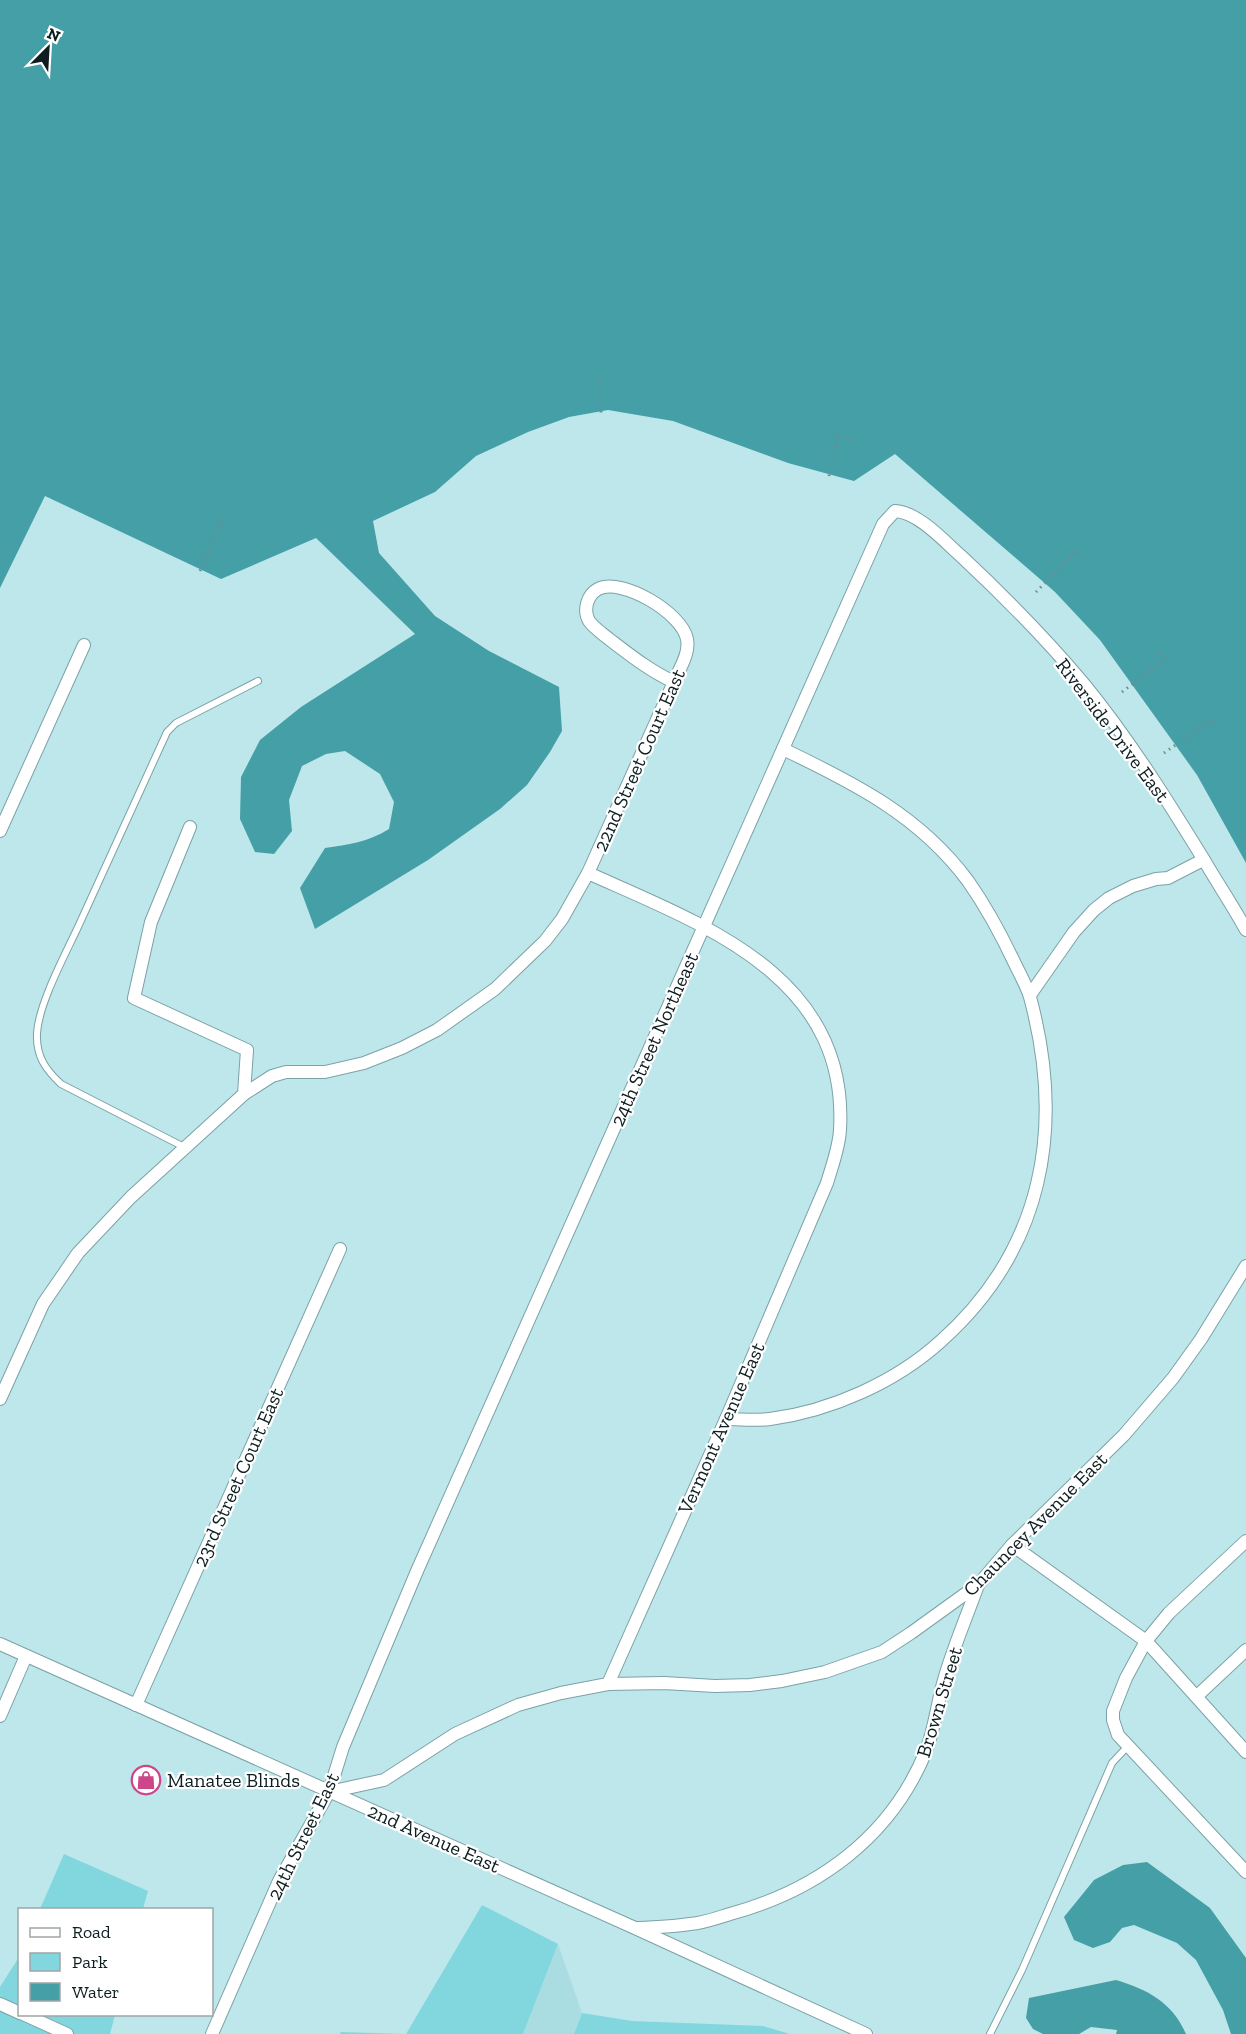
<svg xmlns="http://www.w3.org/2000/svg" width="1246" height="2034" viewBox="0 0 1246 2034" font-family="'Zilla Slab',serif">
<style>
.built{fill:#aadde2}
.green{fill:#82d7df}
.water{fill:#459fa6}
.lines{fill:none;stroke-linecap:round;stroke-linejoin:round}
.lane-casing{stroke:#7ba2a6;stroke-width:8}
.street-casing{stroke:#7ba2a6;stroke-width:14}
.path{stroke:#6f8c8f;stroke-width:3;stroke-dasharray:1.5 4.5;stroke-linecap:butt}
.lane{stroke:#fff;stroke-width:6}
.street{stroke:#fff;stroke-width:12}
.labels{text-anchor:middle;stroke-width:4.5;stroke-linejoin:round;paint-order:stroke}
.street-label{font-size:20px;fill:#0e1e20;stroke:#fff}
.poi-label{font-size:20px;fill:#0e1e20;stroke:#fff;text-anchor:start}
</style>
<rect width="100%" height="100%" fill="#bee7eb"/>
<path class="built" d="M558 1944 582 2013 574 2034H523Z"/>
<g class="green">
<path d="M64 1854 148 1891 143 1909H40Z"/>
<path d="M482 1905 558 1944 523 2034H340L341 2032 406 2034Z"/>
<path d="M19 1957 20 2014 115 2015 110 2034H0V1987Z"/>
<path d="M582 2013 632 2021 763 2026 790 2034H574Z"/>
</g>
<g class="water">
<path d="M0 0H1246V863L1197 775 1100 640 1055 592 895 454 854 481 788 463 673 421 608 410 569 417 528 432 476 456 435 492 373 521 379 553 435 616 489 651 559 687 562 731 550 752 527 785 500 809 428 860 315 929 300 888 325 848C348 845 368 842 389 829L394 802 380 774 345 751 326 754 302 766 289 800 292 831 274 854 255 852 240 819 241 777 260 740 301 707 415 634 316 538 221 579 45 496 0 588Z"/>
<path d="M1147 1862 1210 1908 1246 1958V2034H1231L1223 2010 1196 1960 1177 1943 1134 1925 1122 1928 1110 1942 1093 1948 1074 1940 1064 1917 1094 1880 1123 1865Z"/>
<path d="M1116 1980C1147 1989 1173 2003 1186 2034H1116L1117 2030 1091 2027 1079 2034H1043L1033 2029 1026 2018 1029 1998Z"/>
</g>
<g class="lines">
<g class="lane-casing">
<g id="lane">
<path d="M184 1147 61 1084C45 1069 36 1056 37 1033 39 1003 65 955 78 927 107 862 137 797 167 732L176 723 258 681"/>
<path d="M990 2034 1022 1970 1112 1763 1128 1746"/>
</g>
</g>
<g class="street-casing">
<g id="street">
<path d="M190 827 151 922 134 998 247 1050 244 1094"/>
<path d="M0 831 84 645"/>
<path d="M1030 995 1074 932 1094 910 1109 898 1133 886 1156 879 1168 878 1203 860"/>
<path d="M0 1399 43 1304 78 1253 131 1197 244 1094 272 1076 286 1072H325L364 1063 402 1048 437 1030 495 989 545 941 562 919 588 873 674 682C679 669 690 654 687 639 682 613 622 577 598 589 587 595 583 610 589 621 594 628 603 634 609 639 630 655 650 671 674 682"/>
<path d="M726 1419C740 1419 756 1421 770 1419 831 1411 896 1382 941 1341 1044 1249 1065 1127 1030 997 1027 987 1021 976 1016 966 1002 936 987 908 968 881 920 816 854 783 783 749"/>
<path d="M1246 1541 1169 1613 1146 1641 1126 1678 1113 1711V1720L1118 1735 1246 1872"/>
<path d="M1012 1545 1146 1641 1246 1752"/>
<path d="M0 1644 635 1928 866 2034"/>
<path d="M608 1684 664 1683 715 1686 750 1685 782 1681 825 1672 882 1652 911 1633 979 1584 1012 1545 1124 1435 1173 1378 1201 1339 1246 1266"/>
<path d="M1197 1696 1246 1650"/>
<path d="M136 1705 340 1249"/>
<path d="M0 1716 26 1656"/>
<path d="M329 1792 384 1780 455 1734 518 1705 561 1693 608 1684 726 1419 827 1183C832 1166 839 1148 840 1130 849 976 704 925 588 873"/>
<path d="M636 1928C654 1927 672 1927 690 1924 704 1923 717 1918 730 1914 818 1890 891 1837 926 1751 935 1728 937 1703 944 1680 953 1648 967 1616 978 1585"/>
<path d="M0 2004 20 2013"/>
<path d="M23 2014 67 2034"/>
<path d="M212 2034 279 1881 329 1792 343 1747 417 1571 883 524 895 511C918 512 944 541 961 556 1004 596 1046 639 1084 684 1129 739 1167 800 1204 860 1218 884 1233 906 1246 930"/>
</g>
</g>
<g class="path">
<path d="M600 375 601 413"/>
<path d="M829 476 838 435 854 439"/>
<path d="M200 571 223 520 214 516"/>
<path d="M1036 592 1076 551 1082 558"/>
<path d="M1122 692 1165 659 1157 651"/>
<path d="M1164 753 1212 720 1217 726"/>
</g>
<use href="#lane" class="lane"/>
<use href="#street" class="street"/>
</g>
<defs>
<g id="shop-ring" transform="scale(1.5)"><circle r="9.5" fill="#fff" stroke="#cc4689" stroke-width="1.5"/><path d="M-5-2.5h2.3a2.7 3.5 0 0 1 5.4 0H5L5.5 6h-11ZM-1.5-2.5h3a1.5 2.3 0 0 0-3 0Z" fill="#cc4689"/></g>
</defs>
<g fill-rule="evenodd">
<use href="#shop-ring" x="146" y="1780"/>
</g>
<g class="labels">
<g class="street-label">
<text transform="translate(1113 730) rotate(53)" y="7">Riverside Drive East</text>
<text transform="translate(639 760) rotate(-66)" y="7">22nd Street Court East</text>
<text transform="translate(654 1039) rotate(-66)" y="7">24th Street Northeast</text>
<text transform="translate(721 1428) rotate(-66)" y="7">Vermont Avenue East</text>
<text transform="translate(238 1477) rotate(-66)" y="7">23rd Street Court East</text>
<text transform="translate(1035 1524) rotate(-45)" y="7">Chauncey Avenue East</text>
<text transform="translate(939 1702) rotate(-73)" y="7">Brown Street</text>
<text transform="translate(303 1836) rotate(-64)" y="7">24th Street East</text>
<text transform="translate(434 1838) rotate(24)" y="7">2nd Avenue East</text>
</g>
<g class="poi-label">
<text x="167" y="1787">Manatee Blinds</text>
</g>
</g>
<rect x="18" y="1908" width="195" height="108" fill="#ffffff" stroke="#9fa5a6" stroke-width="1.5"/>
<rect x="30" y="1928" width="30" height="9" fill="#ffffff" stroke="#9fa5a6" stroke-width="1.5"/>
<text x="72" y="1938" font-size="18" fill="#0e1e20">Road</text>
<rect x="30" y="1953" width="30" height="18" fill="#82d7df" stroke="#9fa5a6" stroke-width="1.5"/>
<text x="72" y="1968" font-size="18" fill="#0e1e20">Park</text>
<rect x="30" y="1983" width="30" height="18" fill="#459fa6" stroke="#9fa5a6" stroke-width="1.5"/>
<text x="72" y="1998" font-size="18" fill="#0e1e20">Water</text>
<g transform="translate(48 48) rotate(24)" stroke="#ffffff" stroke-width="4.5" paint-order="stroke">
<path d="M0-4.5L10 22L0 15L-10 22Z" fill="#0e1e20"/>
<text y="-9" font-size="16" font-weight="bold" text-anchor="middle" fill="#0e1e20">N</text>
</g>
</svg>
